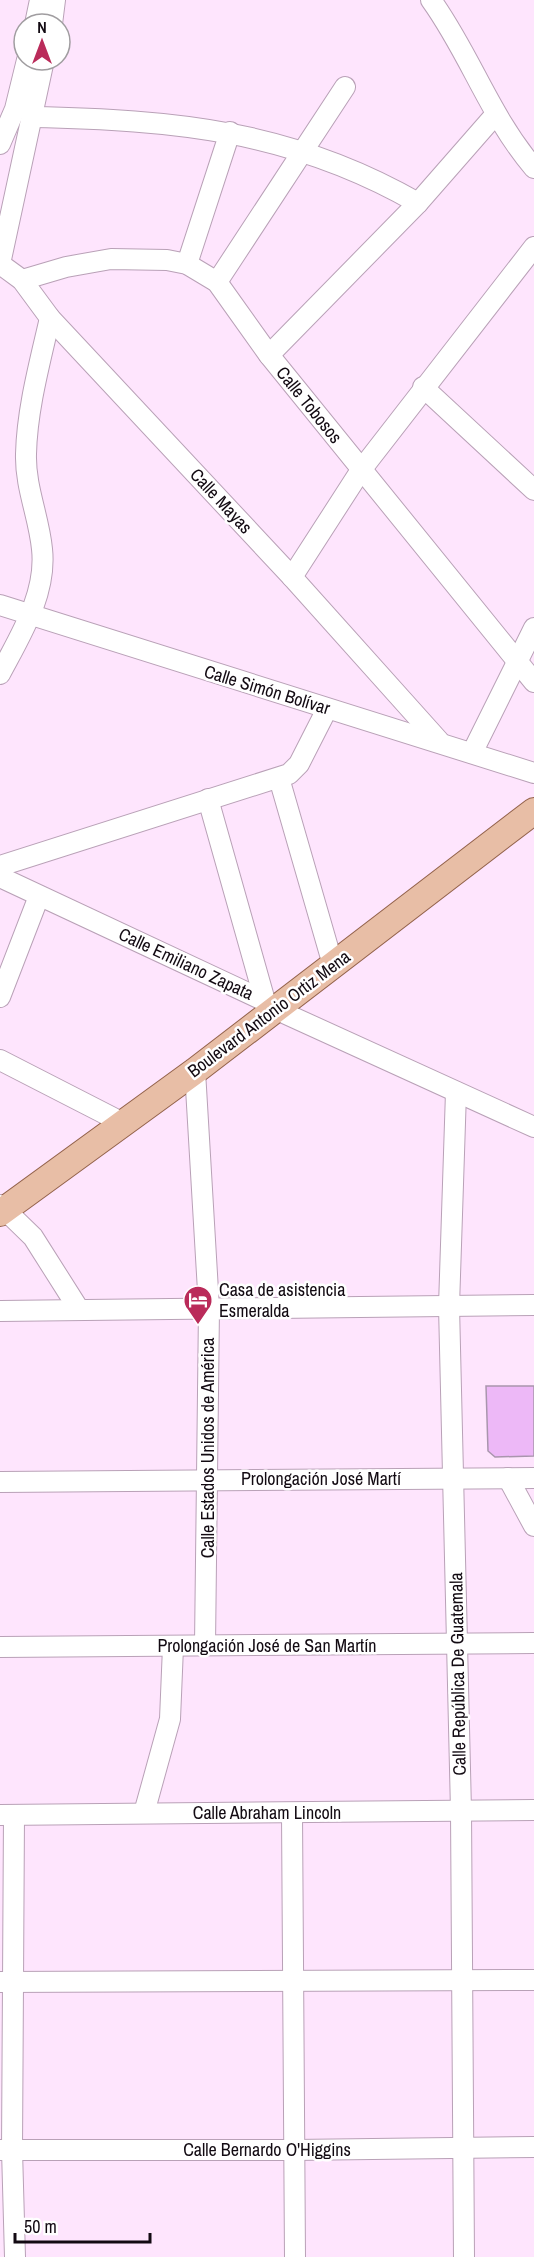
<svg xmlns="http://www.w3.org/2000/svg" width="534" height="2257" viewBox="0 0 534 2257" font-family="'Archivo Narrow',sans-serif">
<style>
.building{fill:#edb8f7;stroke:#a995ad;stroke-width:1.5}
.lines{fill:none;stroke-linecap:round;stroke-linejoin:round}
.minor-casing{stroke:#b9a1b7;stroke-width:22}
.major-casing{stroke:#93624b;stroke-width:28}
.minor{stroke:#fff;stroke-width:20}
.major{stroke:#e8bea6;stroke-width:26}
.labels{text-anchor:middle;stroke-width:5;stroke-linejoin:round;paint-order:stroke}
.street-label{font-size:18px;fill:#120a12;stroke:#fff}
.poi-label{font-size:18px;fill:#120a12;stroke:#fff;text-anchor:start}
</style>
<rect width="100%" height="100%" fill="#fee5fd"/>
<path class="building" d="M486 1386H534V1456L495 1457 488 1451Z"/>
<g class="lines">
<g class="minor-casing">
<g id="minor">
<path d="M431 0C470 54 489 115 534 168"/>
<path d="M35 24 40 0"/>
<path d="M52 24 55 0"/>
<path d="M44 60 0 264 22 280 50 318 292 577 439 741"/>
<path d="M32 117C174 120 291 130 418 203"/>
<path d="M0 144 15 109 27 60"/>
<path d="M187 264 230 132"/>
<path d="M22 280 66 267 111 259 167 260 187 264 217 282 269 355 534 682"/>
<path d="M217 282 345 87"/>
<path d="M269 355 418 203 495 115"/>
<path d="M423 387 534 490"/>
<path d="M292 577 361 470 534 247"/>
<path d="M0 605 534 773"/>
<path d="M0 674C20 636 47 594 42 549 39 517 25 487 26 454 27 409 40 362 50 318"/>
<path d="M472 753 534 628"/>
<path d="M279 778 333 965"/>
<path d="M208 799 265 1001"/>
<path d="M0 866 289 774 299 764 327 709"/>
<path d="M0 877 265 1001 275 1009 534 1127"/>
<path d="M0 997 39 896"/>
<path d="M0 1060 125 1124"/>
<path d="M195 1071 209 1308 205 1645"/>
<path d="M456 1092 449 1306 461 1811 464 2257"/>
<path d="M0 1205 33 1237 78 1308"/>
<path d="M0 1311 534 1305"/>
<path d="M508 1478 534 1526"/>
<path d="M0 1482 534 1478"/>
<path d="M0 1647 534 1643"/>
<path d="M144 1813 170 1719 173 1647"/>
<path d="M292 1814 295 2257"/>
<path d="M0 1815 534 1810"/>
<path d="M14 1815 12 2150 15 2257"/>
<path d="M0 1982 534 1980"/>
<path d="M0 2150H294L534 2147"/>
</g>
</g>
<g class="major-casing">
<path id="major" d="M0 1213 195 1071 534 811"/>
</g>
<use href="#minor" class="minor"/>
<use href="#major" class="major"/>
</g>
<defs>
<g id="hotel-pin" transform="scale(1.5)"><path d="M0 17L-7.5 6A9.5 9.5 0 1 1 7.5 6Z" fill="#ba2b5a" stroke="#fff"/><path d="M-6-4.5h1.5V1H6V5H4.5V3h-9V5H-6ZM-4 0a1.8 1.8 0 1 1 3.6 0ZM.5 0V-2.5h3Q6-2.5 6 0Z" fill="#fff"/></g>
</defs>
<g fill-rule="evenodd">
<use href="#hotel-pin" x="198" y="1300"/>
</g>
<g class="labels">
<g class="street-label">
<text transform="translate(309 405) rotate(51)" y="6">Calle Tobosos</text>
<text transform="translate(221 501) rotate(47)" y="6">Calle Mayas</text>
<text transform="translate(267 690) rotate(17)" y="6">Calle Simón Bolívar</text>
<text transform="translate(186 964) rotate(25)" y="6">Calle Emiliano Zapata</text>
<text transform="translate(269 1014) rotate(-37)" y="6">Boulevard Antonio Ortiz Mena</text>
<text transform="translate(208 1448) rotate(-90)" y="6">Calle Estados Unidos de América</text>
<text x="321" y="1485">Prolongación José Martí</text>
<text x="267" y="1652">Prolongación José de San Martín</text>
<text transform="translate(458 1674) rotate(-91)" y="6">Calle República De Guatemala</text>
<text x="267" y="1819">Calle Abraham Lincoln</text>
<text x="267" y="2156">Calle Bernardo O'Higgins</text>
</g>
<g class="poi-label">
<text x="219" y="1296">Casa de asistencia<tspan x="219" dy="21">Esmeralda</tspan></text>
</g>
</g>
<g transform="translate(42 42)"><circle r="28" fill="#ffffff" stroke="#a09da0" stroke-width="1.5"/>
<path d="M0-4.5L10 22L0 15L-10 22Z" fill="#ba2b5a"/>
<text y="-9" font-size="16" font-weight="bold" text-anchor="middle" fill="#120a12">N</text>
</g>
<path d="M15 2233v9h135v-9" fill="none" stroke="#120a12" stroke-width="3"/>
<text x="24" y="2233" font-size="18" fill="#120a12" stroke="#ffffff" stroke-width="4.5" paint-order="stroke">50 m</text>
</svg>
